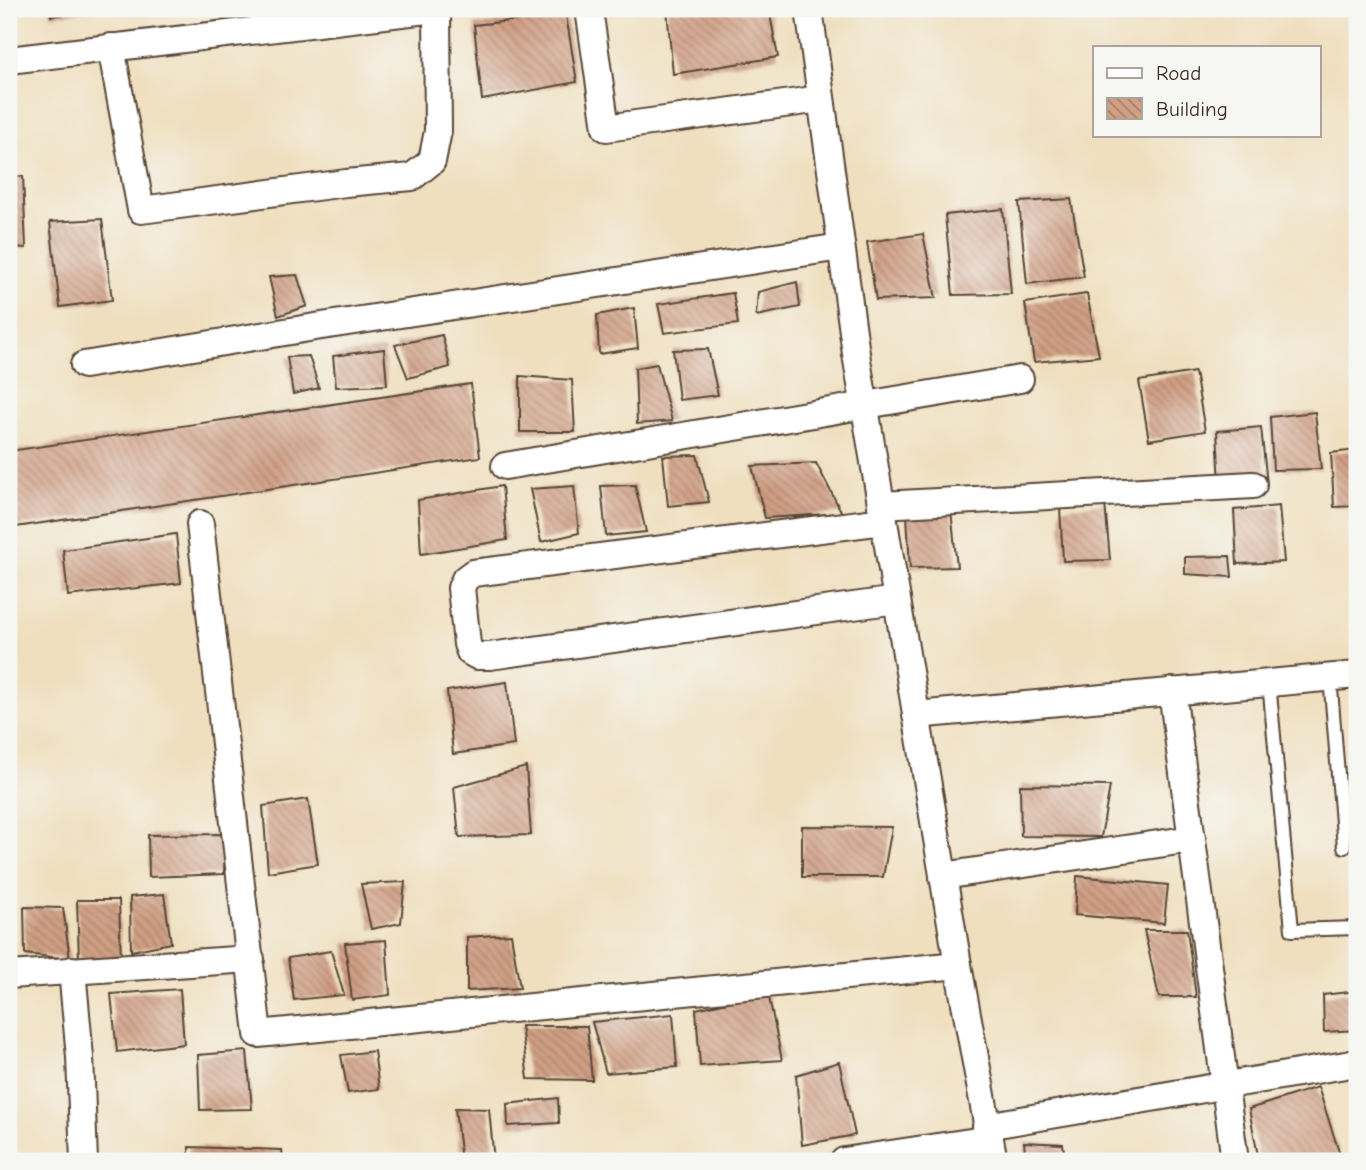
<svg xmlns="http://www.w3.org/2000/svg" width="1366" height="1170" viewBox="0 0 1366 1170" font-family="'Comic Neue',sans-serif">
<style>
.building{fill:url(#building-back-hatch)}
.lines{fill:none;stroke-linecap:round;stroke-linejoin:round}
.lane-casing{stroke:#564536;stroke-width:16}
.street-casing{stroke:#564536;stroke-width:30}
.lane{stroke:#fff;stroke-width:12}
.street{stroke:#fff;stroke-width:26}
</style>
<defs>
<pattern id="building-back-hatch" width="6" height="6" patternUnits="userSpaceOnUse" patternTransform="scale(1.75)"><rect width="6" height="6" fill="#d09f84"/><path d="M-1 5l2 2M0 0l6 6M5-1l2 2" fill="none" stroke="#aa826b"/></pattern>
</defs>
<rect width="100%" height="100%" fill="#f6f6f2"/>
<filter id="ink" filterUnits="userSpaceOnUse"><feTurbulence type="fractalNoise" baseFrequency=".0143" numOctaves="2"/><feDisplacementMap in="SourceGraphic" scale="14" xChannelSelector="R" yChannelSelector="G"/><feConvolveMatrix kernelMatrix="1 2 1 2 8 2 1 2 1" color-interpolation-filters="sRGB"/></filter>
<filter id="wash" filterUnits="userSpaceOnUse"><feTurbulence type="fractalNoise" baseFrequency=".00686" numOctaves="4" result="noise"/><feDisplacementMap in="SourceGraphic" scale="28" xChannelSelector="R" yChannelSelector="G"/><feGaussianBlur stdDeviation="1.57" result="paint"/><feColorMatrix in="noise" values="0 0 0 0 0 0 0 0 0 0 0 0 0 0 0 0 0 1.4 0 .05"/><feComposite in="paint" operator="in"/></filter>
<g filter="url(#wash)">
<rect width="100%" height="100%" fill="#efdfbe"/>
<g id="blocks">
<g class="building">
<path d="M50 9H94V10L51 16Z"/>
<path d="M667 9H769L778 57 673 74Z"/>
<path d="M566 15 577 82 482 100 474 25Z"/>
<path d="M23 176 26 248 9 247V177Z"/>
<path d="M1071 199 1084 277 1027 284 1019 202Z"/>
<path d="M1003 209 1011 294 953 295 945 215Z"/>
<path d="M102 219 112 300 60 307 50 222Z"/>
<path d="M923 234 936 298 876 300 867 242Z"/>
<path d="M297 275 307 306 278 316 269 277Z"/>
<path d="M797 282 800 307 756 316 758 292Z"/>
<path d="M733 293 738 324 664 333 658 304Z"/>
<path d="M1087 294 1099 356 1034 362 1025 303Z"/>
<path d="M634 308 638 348 599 354 597 315Z"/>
<path d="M442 335 450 367 408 378 395 345Z"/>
<path d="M384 349 387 385 336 387 333 356Z"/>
<path d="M708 349 718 395 679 400 673 350Z"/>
<path d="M309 356 319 388 293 394 287 357Z"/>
<path d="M657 364 672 421 637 424 635 368Z"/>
<path d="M1195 372 1205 431 1149 440 1139 381Z"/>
<path d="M520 376 572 380 575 432H520Z"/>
<path d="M471 384 480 457 9 528V451Z"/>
<path d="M1315 412 1321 469 1273 470 1270 417Z"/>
<path d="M1261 427 1267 484 1220 485 1217 431Z"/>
<path d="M1357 450V506L1334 507 1331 453Z"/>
<path d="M697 455 709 502 668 506 663 456Z"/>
<path d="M816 463 842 513 765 518 752 466Z"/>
<path d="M635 485 646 532 606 536 601 486Z"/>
<path d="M502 486 507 540 421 554 418 500Z"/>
<path d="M574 486 579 533 541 542 530 489Z"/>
<path d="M1105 503 1110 560 1063 561 1060 508Z"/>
<path d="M1279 506 1284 562 1237 564 1234 510Z"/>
<path d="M951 510 957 567 910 568 907 515Z"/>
<path d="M176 534 181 583 68 596 63 550Z"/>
<path d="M1230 556 1232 577 1185 574V557Z"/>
<path d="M507 682 514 745 453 754 447 691Z"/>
<path d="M526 767 531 835 459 837 454 787Z"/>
<path d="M1020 785 1110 786 1101 837 1021 836Z"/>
<path d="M308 799 318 864 268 872 263 806Z"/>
<path d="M802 826 892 827 883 877H802Z"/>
<path d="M225 834 224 874 149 877 148 835Z"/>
<path d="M1077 876 1168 885 1164 923 1075 915Z"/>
<path d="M405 882 401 923 371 929 361 884Z"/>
<path d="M164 894 171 943 131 951 130 897Z"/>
<path d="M77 900H119L121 960H79Z"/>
<path d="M24 907 63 908 70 959 25 954Z"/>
<path d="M1144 930H1187L1196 997H1159Z"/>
<path d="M511 934 520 988 467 991V937Z"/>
<path d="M386 940 390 995 352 1000 345 943Z"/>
<path d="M331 951 344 995 294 1000 288 958Z"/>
<path d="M180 989 184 1044 117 1052 111 994Z"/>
<path d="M1357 991V1030L1324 1032 1323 995Z"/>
<path d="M768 993 782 1060 700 1066 696 1009Z"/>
<path d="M673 1014 677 1067 606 1073 592 1022Z"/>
<path d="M521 1026H587L592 1080 528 1079Z"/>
<path d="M247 1051 252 1109 200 1110 198 1055Z"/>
<path d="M374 1051 379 1089 348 1093 341 1055Z"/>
<path d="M839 1062 855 1135 802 1145 796 1075Z"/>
<path d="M1318 1087 1340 1155 1314 1161H1259L1249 1109Z"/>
<path d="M558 1098 559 1123 508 1126 507 1104Z"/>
<path d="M455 1108 489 1109 494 1161H461Z"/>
<path d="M1024 1142 1063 1144 1065 1161H1026Z"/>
<path d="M189 1147 282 1150 283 1161H189Z"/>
</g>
</g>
</g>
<g filter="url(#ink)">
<use href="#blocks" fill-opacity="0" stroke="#564536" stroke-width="2"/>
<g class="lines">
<g class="lane-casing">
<g id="lane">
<path d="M1330 677 1344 847"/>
<path d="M1269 682 1292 930 1357 928"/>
</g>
</g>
<g class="street-casing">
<g id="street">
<path d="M589 9 606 128 821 99"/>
<path d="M809 9 856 354 958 965 994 1161"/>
<path d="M111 47 141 210 346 183 412 177 432 161 438 131 437 9"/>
<path d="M9 60 435 9"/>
<path d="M84 365 315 327 841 247"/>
<path d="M505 466 1020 379"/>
<path d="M881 505 1253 485"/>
<path d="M884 521 473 573 465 579 461 588 467 644 470 652 477 656H490L897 600"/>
<path d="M200 524 258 1034 958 965"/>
<path d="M1172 691 1235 1161"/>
<path d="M916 715 1357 675"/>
<path d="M943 876 1192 839"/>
<path d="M72 970 80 1057 84 1161"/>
<path d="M9 975 251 959"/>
<path d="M986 1126 1357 1063"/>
<path d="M844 1161 990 1139"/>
</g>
</g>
<use href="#lane" class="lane"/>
<use href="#street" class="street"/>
</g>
</g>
<rect width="1366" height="1170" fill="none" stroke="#f6f6f2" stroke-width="35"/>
<rect x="1093" y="46" width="228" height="91" fill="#f6f6f2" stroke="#aba49d" stroke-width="2"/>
<rect x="1107" y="68" width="35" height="10" fill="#ffffff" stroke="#aba49d" stroke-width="2"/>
<text x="1156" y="80" font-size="21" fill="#3b2a1e">Road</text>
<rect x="1107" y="98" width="35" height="21" fill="url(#building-back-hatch)" stroke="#aba49d" stroke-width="2"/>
<text x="1156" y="116" font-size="21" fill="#3b2a1e">Building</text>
</svg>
